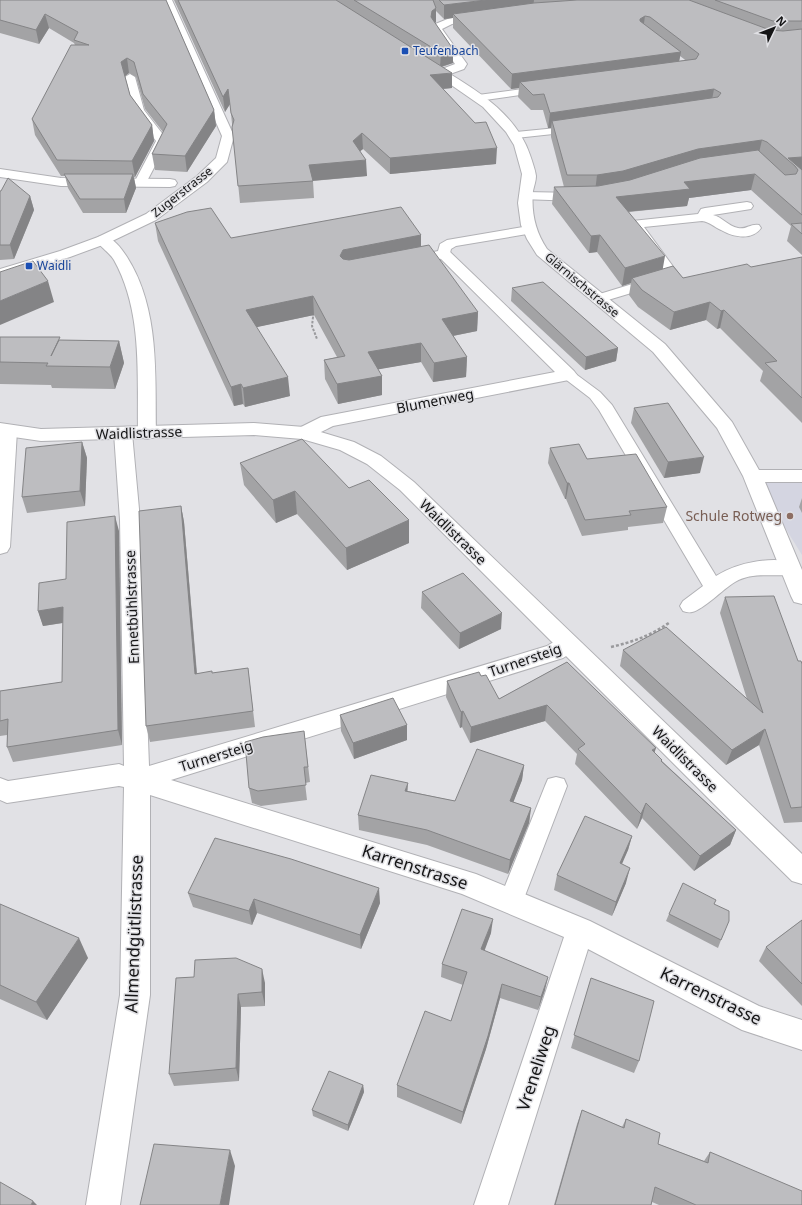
<svg xmlns="http://www.w3.org/2000/svg" width="802" height="1205" viewBox="0 0 802 1205" font-family="'Noto Sans',sans-serif">
<style>
.built{fill:#d4d5e1}
.lines{fill:none;stroke-linecap:round;stroke-linejoin:round}
.lane-casing{stroke:#b1b1b5;stroke-width:2}
.street-casing{stroke:#b1b1b5;stroke-width:2}
.secondary-casing{stroke:#b1b1b5;stroke-width:2}
.path-far2{stroke:#9a9a9d;stroke-width:1.5;stroke-dasharray:1.5 1;stroke-linecap:butt}
.path-far1{stroke:#9a9a9d;stroke-width:2;stroke-dasharray:2.5 1.5;stroke-linecap:butt}
.path{stroke:#9a9a9d;stroke-width:2.5;stroke-dasharray:3 2;stroke-linecap:butt}
.lane{fill:#fff;fill-rule:evenodd}
.street{fill:#fff;fill-rule:evenodd}
.secondary{fill:#fff;fill-rule:evenodd}
.wall{fill:#a3a3a5;fill-rule:evenodd}
.shaded-wall{fill:#848486}
.building{fill:#bdbdc0;stroke:#848486}
.transit-dot{fill:#1a4fb4;stroke:#e1e1e5;stroke-width:1.5}
.education-dot{fill:#8d6e63;stroke:#e1e1e5;stroke-width:1.5}
.labels{text-anchor:middle;stroke-width:3;stroke-linejoin:round;paint-order:stroke}
.far-transit-label{font-size:12px;fill:#164399;stroke:#e1e1e5;text-anchor:start}
.far-street-label{font-size:12px;fill:#151516;stroke:#e1e1e5}
.street-label{font-size:14px;fill:#151516;stroke:#e1e1e5}
.education-label{font-size:14px;fill:#785e54;stroke:#e1e1e5;text-anchor:end}
.near-street-label{font-size:17px;fill:#151516;stroke:#e1e1e5}
</style>
<rect width="100%" height="100%" fill="#e1e1e5"/>
<path class="built" d="M753 476H802V555Z"/>
<g class="lines">
<g class="lane-casing">
<g id="lane">
<path d="M130 74 135 77 144 110 168 141 146 183 144 186H136L134 183 156 141 134 110 125 77Z"/>
<path d="M544 86 549 89 548 91 478 101 473 98 478 95Z"/>
<path d="M577 126 582 129 581 131 516 138 511 135 516 132Z"/>
<path d="M525 192 578 193 582 194 584 197 582 200 578 201 521 199 519 196 521 193Z"/>
<path d="M747 202 751 203 753 206 751 209 713 215C722 217 728 226 738 228 746 230 751 223 759 225L761 228C752 241 733 237 721 230 714 227 710 222 702 221L644 227 680 276 678 279 598 303 593 302 591 299 593 296 665 274 630 224 632 221 698 214 701 209 705 208Z"/>
<path d="M529 226 533 227 535 230 533 233 456 246 451 249 449 257 444 258 411 265 406 264 404 261 406 258 438 251 440 244 447 240Z"/>
<path d="M568 370 573 372 600 392 612 405 716 576C738 562 771 556 798 563L800 568 798 573C776 579 755 570 735 582 723 589 703 610 692 612 689 613 686 612 683 611L680 606 683 601 703 586 599 410 590 398 560 375 563 372Z"/>
<path d="M556 777 564 779 567 786 523 901 520 909 511 912 502 909 499 901 545 786 548 779Z"/>
</g>
</g>
<g class="street-casing">
<g id="street">
<path d="M481 15 485 16 486 18 485 20 452 24 442 29 467 64 464 69 450 74C483 94 517 117 530 155 532 161 535 169 536 176 536 181 534 186 533 191 531 212 535 231 547 249L665 344 732 422 759 470H802V482H765L802 570V604L794 602 791 596 743 476 717 428 653 352 537 255 527 239 521 225 518 203 522 174 514 145 506 132 483 107 421 64 423 62 427 61 442 69 455 64 432 30 433 25 450 18Z"/>
<path d="M0 169 61 178 170 179 175 180 177 183 175 186 170 187 61 186 0 177Z"/>
<path d="M103 236C114 238 121 248 127 257 160 309 155 375 156 433L154 437 147 439 140 437 138 433C137 375 143 312 114 260 109 252 101 248 96 240L98 237Z"/>
<path d="M444 249 449 251 574 371 577 375 574 379 333 426C322 431 310 440 297 437L295 433 297 429 321 417 555 372 439 257 436 254 439 251Z"/>
<path d="M8 425 15 427 17 431 10 547 7 552 0 554V429L1 427Z"/>
<path d="M123 427 130 429 132 433 140 520 149 766 547 646C557 640 564 634 576 638L579 644 576 650 563 658 171 780 476 874 590 921 759 1006 802 1020V1050L742 1030 588 949 508 1205H474L564 937 462 894 150 795V995L120 1205H86L120 995 124 787 119 786 7 803 0 800V778L8 781 119 764 124 766 120 520 114 433 116 429Z"/>
</g>
</g>
<g class="secondary-casing">
<g id="secondary">
<path d="M162 0H172L234 136 227 162 207 182 156 220 108 243 70 257 0 279V269L60 251 98 237 146 214 197 176 216 158 222 136Z"/>
<path d="M0 423 41 429 254 423 304 427 354 442 381 456 414 482 802 854V884L792 881 739 829 400 490 367 464 340 450 302 439 254 435 41 441 0 435Z"/>
</g>
</g>
<path class="path-far2" d="M313 318V315L316 314"/>
<path class="path-far1" d="M313 317 312 326 317 339"/>
<path class="path" d="M611 647C633 642 652 635 670 622"/>
<use href="#lane" class="lane"/>
<use href="#street" class="street"/>
<use href="#secondary" class="secondary"/>
</g>
<g class="wall">
<path d="M0 0H166L214 110 216 126 187 172 155 170 152 154 163 132 145 109 136 77 129 73 125 76 130 95 152 125 154 141 135 177H134L136 188 126 213H83L68 188 65 176H61L35 135 32 119 75 45 74 43 49 28 39 44 0 33Z"/>
<path d="M174 0H802V255L787 241 791 226 751 190 689 198 687 206 629 212 663 269 683 278 751 267 802 257V423L760 381 763 371 720 328 717 329 706 320 670 330 638 307 629 295 631 283 622 286 597 252 589 253 552 204 554 187H564L551 137V128H548L543 110H531L518 97 519 88 511 89 453 28V18L444 19 436 11V22L435 23 453 49V63L442 67 452 88 443 89 496 164 390 174 363 149 360 151 367 176 313 181 314 198 240 203 230 104 225 112ZM680 56 684 59 685 60 679 61Z"/>
<path d="M0 191 30 196 34 210 14 259 0 260Z"/>
<path d="M155 223 231 238 421 235V246L478 312 477 331 453 336 467 357 466 377 433 382 421 362 378 369 382 376V395L338 404 325 379 324 360 337 357 314 315 256 327 290 396 245 407 243 404 234 406 158 241Z"/>
<path d="M512 288 618 348 616 361 585 370 511 301Z"/>
<path d="M0 337 61 340 119 341 124 363 115 389 52 388 51 385 0 384Z"/>
<path d="M634 408 700 473 664 478 631 423Z"/>
<path d="M82 442 87 458 85 506 27 513 22 497Z"/>
<path d="M550 448 587 459 667 507 663 523 628 527V530L582 536 566 499H565L548 463Z"/>
<path d="M240 463 349 488 409 520V543L347 570 297 514 276 523 244 485Z"/>
<path d="M802 498V513L799 507Z"/>
<path d="M181 506 184 522 197 673H213L248 668 255 727 150 742 146 726Z"/>
<path d="M119 531 122 745 13 762 7 747V735L0 736V691L62 682 63 623 43 626 38 611 66 579Z"/>
<path d="M422 592 501 629 459 649 421 608Z"/>
<path d="M725 597 802 664V822L784 823 759 745 726 765 620 666 623 650 747 699 720 613Z"/>
<path d="M567 662 654 753 662 761 736 830 730 845 694 871 642 818 637 829 575 764 577 754 545 721 470 743 462 727 460 728 446 697 447 681 481 676 499 699Z"/>
<path d="M340 715 407 725V740L354 759 341 731Z"/>
<path d="M304 731 310 782 305 783 307 800 261 806 252 803 249 788Z"/>
<path d="M524 765 522 780 513 802 531 808 529 823 508 874 427 845 359 830 358 815 408 791 455 801Z"/>
<path d="M632 836 628 850 621 864 626 883 612 916 554 890 557 875Z"/>
<path d="M188 893 380 903 361 949 257 913 252 925 193 907Z"/>
<path d="M0 904 88 958 47 1020 0 999Z"/>
<path d="M714 904 721 940 718 948 666 921 669 914Z"/>
<path d="M802 920V1006L759 961 766 947Z"/>
<path d="M491 933 484 950 545 990 538 1010 500 998 486 1049 461 1124 397 1097V1085L451 1021 463 985 441 977 442 964Z"/>
<path d="M194 977 265 983V1006L241 1007 239 1081 174 1086 169 1074Z"/>
<path d="M591 978 639 1061 634 1073 571 1048Z"/>
<path d="M363 1085 364 1092 348 1131 313 1116 312 1110Z"/>
<path d="M582 1110 622 1127 626 1119 658 1144 704 1161 710 1152 802 1205H659L652 1202 651 1205H554L577 1124Z"/>
</g>
<g class="shaded-wall">
<path d="M486 0H534L533 8 453 14V18L444 19V5Z"/>
<path d="M436 8V22L432 25 431 17 432 11Z"/>
<path d="M45 14 49 28 39 44 36 30Z"/>
<path d="M645 16 643 30 638 33 640 19Z"/>
<path d="M453 49V63L440 67 441 53Z"/>
<path d="M681 52 678 67 520 82 519 88 511 89 512 74Z"/>
<path d="M127 58 129 73 124 77 121 62Z"/>
<path d="M452 73V88L430 90V75Z"/>
<path d="M228 89 230 104 225 112 223 97Z"/>
<path d="M714 89 711 105 552 121 551 128H548L550 113Z"/>
<path d="M214 110 216 126 187 172 185 156Z"/>
<path d="M152 125 154 141 135 177 132 161Z"/>
<path d="M362 133 363 149 353 157V141Z"/>
<path d="M762 140 758 157 595 192 597 175 698 149Z"/>
<path d="M497 148 496 164 390 174V158Z"/>
<path d="M802 157V172L798 170 788 158Z"/>
<path d="M366 160 367 176 310 181 309 165Z"/>
<path d="M133 174 136 188 126 213 124 199Z"/>
<path d="M755 174 751 190 689 198 687 206 614 213 616 197 684 182Z"/>
<path d="M30 196 34 210 14 259 10 245Z"/>
<path d="M421 235V253L344 269 340 256 343 250Z"/>
<path d="M600 235 597 252 589 253 591 236Z"/>
<path d="M665 256 662 273 632 278 631 283 622 286 625 268Z"/>
<path d="M48 281 54 302 0 325V301Z"/>
<path d="M313 296 314 315 248 329 246 310Z"/>
<path d="M710 302 706 320 670 330 674 312Z"/>
<path d="M724 310 720 328 717 329 721 311Z"/>
<path d="M478 312 477 331 442 338V319Z"/>
<path d="M119 341 124 363 115 389 110 367Z"/>
<path d="M421 343V362L369 371 368 352Z"/>
<path d="M618 348 616 361 585 370 586 357Z"/>
<path d="M467 357 466 377 433 382 434 363Z"/>
<path d="M382 376V395L338 404 337 384Z"/>
<path d="M288 377 290 396 245 407 243 388Z"/>
<path d="M241 384 243 404 234 406 231 387Z"/>
<path d="M82 442 87 458 85 506 80 491Z"/>
<path d="M704 457 700 473 664 478 668 462Z"/>
<path d="M567 483H569L566 499H565Z"/>
<path d="M295 491 297 514 276 523 273 500Z"/>
<path d="M181 506 184 522 198 689 195 674Z"/>
<path d="M115 516 119 531 122 745 118 730Z"/>
<path d="M409 520V543L347 570 346 548Z"/>
<path d="M63 607 68 622 43 626 38 611Z"/>
<path d="M502 613 501 629 459 649 460 633Z"/>
<path d="M547 705 545 721 470 743 471 727Z"/>
<path d="M463 711 462 727 460 728 461 712Z"/>
<path d="M407 725V740L354 759 353 743Z"/>
<path d="M765 729 759 745 726 765 732 750Z"/>
<path d="M656 748 651 763 652 750Z"/>
<path d="M524 765 522 780 508 816 510 801Z"/>
<path d="M408 783 407 798 405 791Z"/>
<path d="M646 803 642 818 637 829 641 814Z"/>
<path d="M531 808 529 823 508 874 510 860Z"/>
<path d="M736 830 730 845 694 871 700 856Z"/>
<path d="M632 836 628 850 616 878 620 863Z"/>
<path d="M630 868 626 883 612 916 616 902Z"/>
<path d="M379 888 380 903 361 949 360 935Z"/>
<path d="M254 899 257 913 252 925 249 911Z"/>
<path d="M493 919 491 933 480 963 481 949Z"/>
<path d="M79 938 88 958 47 1020 36 1002Z"/>
<path d="M262 969 265 983V1006L262 992Z"/>
<path d="M548 977 545 990 538 1010 541 997Z"/>
<path d="M502 984 500 998 486 1049 461 1124 463 1112Z"/>
<path d="M238 994 241 1007 239 1081 236 1068Z"/>
<path d="M363 1085 364 1092 348 1131V1125Z"/>
<path d="M230 1150 235 1166 229 1205H220Z"/>
<path d="M33 1201 37 1205H31Z"/>
</g>
<g class="building">
<path d="M0 0H166L214 110 185 156 152 154 167 124 143 94 134 62 127 58 121 62 130 95 152 125 132 161 57 160 32 119 71 45H89L74 40 78 32 45 14 36 30 0 20Z"/>
<path d="M178 0H336L452 73 430 75 475 123 486 122 497 148 390 158 362 133 353 141 366 160 309 165 313 181 238 186 232 127 234 120 231 113 228 89 223 97Z"/>
<path d="M354 0H433L436 8 432 11 431 17 453 49 441 53Z"/>
<path d="M439 0H486L444 5Z"/>
<path d="M577 0H689L770 30 783 31 802 29V157L788 158 802 170V215L755 174 684 182 690 189 616 197 665 256 625 268 600 235 591 236 554 187 598 186 630 180 700 158 758 150 785 175 796 174 798 170 795 166 767 142 762 140 698 149 623 171 597 175H567L552 121 718 97 721 93 714 89 550 113 544 94 533 95 520 82 696 59 699 54 650 17 645 16 640 19V21L681 52 512 74 453 14 534 3Z"/>
<path d="M715 0H802V21H773Z"/>
<path d="M64 174H133L124 199H80Z"/>
<path d="M8 178 30 196 10 245H0V191H1Z"/>
<path d="M401 207 421 235 343 250 340 256 343 259 349 260 429 245 478 312 442 319 467 357 434 363 421 343 368 352 382 376 337 384 324 360 345 356 313 296 246 310 288 377 243 388 241 384 231 387 155 223 187 212 211 208 231 238Z"/>
<path d="M802 223V234L791 224Z"/>
<path d="M802 257V398L765 363 777 361 724 310 721 311 710 302 674 312 642 290 632 278 673 266 683 278 747 264 751 267Z"/>
<path d="M33 261 48 281 0 301V272Z"/>
<path d="M543 282 618 348 586 357 512 288Z"/>
<path d="M0 337H60L51 356 59 340 119 341 110 367 46 366 48 363 0 362Z"/>
<path d="M668 403 704 457 668 462 634 408Z"/>
<path d="M302 439 349 488 369 480 409 520 346 548 295 491 273 500 240 463Z"/>
<path d="M82 442 80 491 22 497 26 448Z"/>
<path d="M579 444 587 459 636 454 667 507 629 511 631 515 585 520 569 483H567L550 448Z"/>
<path d="M181 506 195 674 212 671V673L248 668 253 711 146 726 139 511Z"/>
<path d="M115 516 118 730 7 747 8 719 0 721V691L62 682 63 607 38 611 39 583 66 579 67 522Z"/>
<path d="M463 573 502 613 460 633 422 592Z"/>
<path d="M774 596 798 661H801L802 664V807L791 808 765 729 732 750 623 650 666 627 763 713 725 597Z"/>
<path d="M567 662 656 748 652 750 662 760 661 761 736 830 700 856 646 803 641 814 578 749 585 744 547 705 471 727 463 711 461 712 447 681 479 672 481 676 486 675 499 699Z"/>
<path d="M393 698 407 725 353 743 340 715Z"/>
<path d="M304 731 308 767H304L306 785 258 791 249 788 245 742 263 737Z"/>
<path d="M477 749 524 765 510 801 531 808 510 860 427 830 358 815 371 775 408 783 405 791 455 801Z"/>
<path d="M585 816 632 836 620 863 630 868 616 902 557 875Z"/>
<path d="M215 838 291 859 379 888 360 935 254 899 249 911 188 893Z"/>
<path d="M683 883 716 900 714 904 729 911V921L721 940 669 914Z"/>
<path d="M0 904 79 938 36 1002 0 985Z"/>
<path d="M462 909 493 919 481 949 548 977 541 997 502 984 488 1036 463 1112 397 1085 425 1011 451 1021 467 972 442 964Z"/>
<path d="M802 920V984L766 947Z"/>
<path d="M236 958 262 969V992L238 994 236 1068 169 1074 176 978 194 977 195 960Z"/>
<path d="M591 978 654 1001 639 1061 574 1035Z"/>
<path d="M329 1071 363 1085 348 1125 312 1110Z"/>
<path d="M582 1110 624 1128 626 1119 660 1133 658 1144 708 1163 710 1152 802 1191V1205H696L655 1187 651 1205H555Z"/>
<path d="M154 1144 230 1150 220 1205H140Z"/>
<path d="M0 1182 33 1201 31 1205H0Z"/>
</g>
<g class="transit-dot">
<rect x="401" y="47" width="8" height="8" rx="2"/>
<rect x="25" y="262" width="8" height="8" rx="2"/>
</g>
<circle class="education-dot" cx="790" cy="516" r="4"/>
<g class="labels">
<g class="far-transit-label">
<text x="413" y="55">Teufenbach</text>
<text x="37" y="270">Waidli</text>
</g>
<g class="far-street-label">
<text transform="translate(182 192) rotate(-38)" y="4">Zugerstrasse</text>
<text transform="translate(582 285) rotate(40)" y="4">Glärnischstrasse</text>
</g>
<g class="street-label">
<text transform="translate(435 401) rotate(-11)" y="5">Blumenweg</text>
<text transform="translate(139 433) rotate(-2)" y="5">Waidlistrasse</text>
<text transform="translate(453 532) rotate(44)" y="5">Waidlistrasse</text>
<text transform="translate(132 607) rotate(-92)" y="5">Ennetbühlstrasse</text>
<text transform="translate(525 660) rotate(-19)" y="5">Turnersteig</text>
<text transform="translate(216 756) rotate(-17)" y="5">Turnersteig</text>
<text transform="translate(685 759) rotate(45)" y="5">Waidlistrasse</text>
</g>
<g class="education-label">
<text x="782" y="521">Schule Rotweg</text>
</g>
<g class="near-street-label">
<text transform="translate(415 867) rotate(18)" y="6">Karrenstrasse</text>
<text transform="translate(134 934) rotate(-88)" y="6">Allmendgütlistrasse</text>
<text transform="translate(711 996) rotate(26)" y="6">Karrenstrasse</text>
<text transform="translate(536 1068) rotate(-72)" y="6">Vreneliweg</text>
</g>
</g>
<g transform="translate(774 28) rotate(47)" stroke="#e1e1e5" stroke-width="3" paint-order="stroke">
<path d="M0-3L7 15L0 10L-7 15Z" fill="#151516"/>
<text y="-6" font-size="11" font-weight="bold" text-anchor="middle" fill="#151516">N</text>
</g>
</svg>
